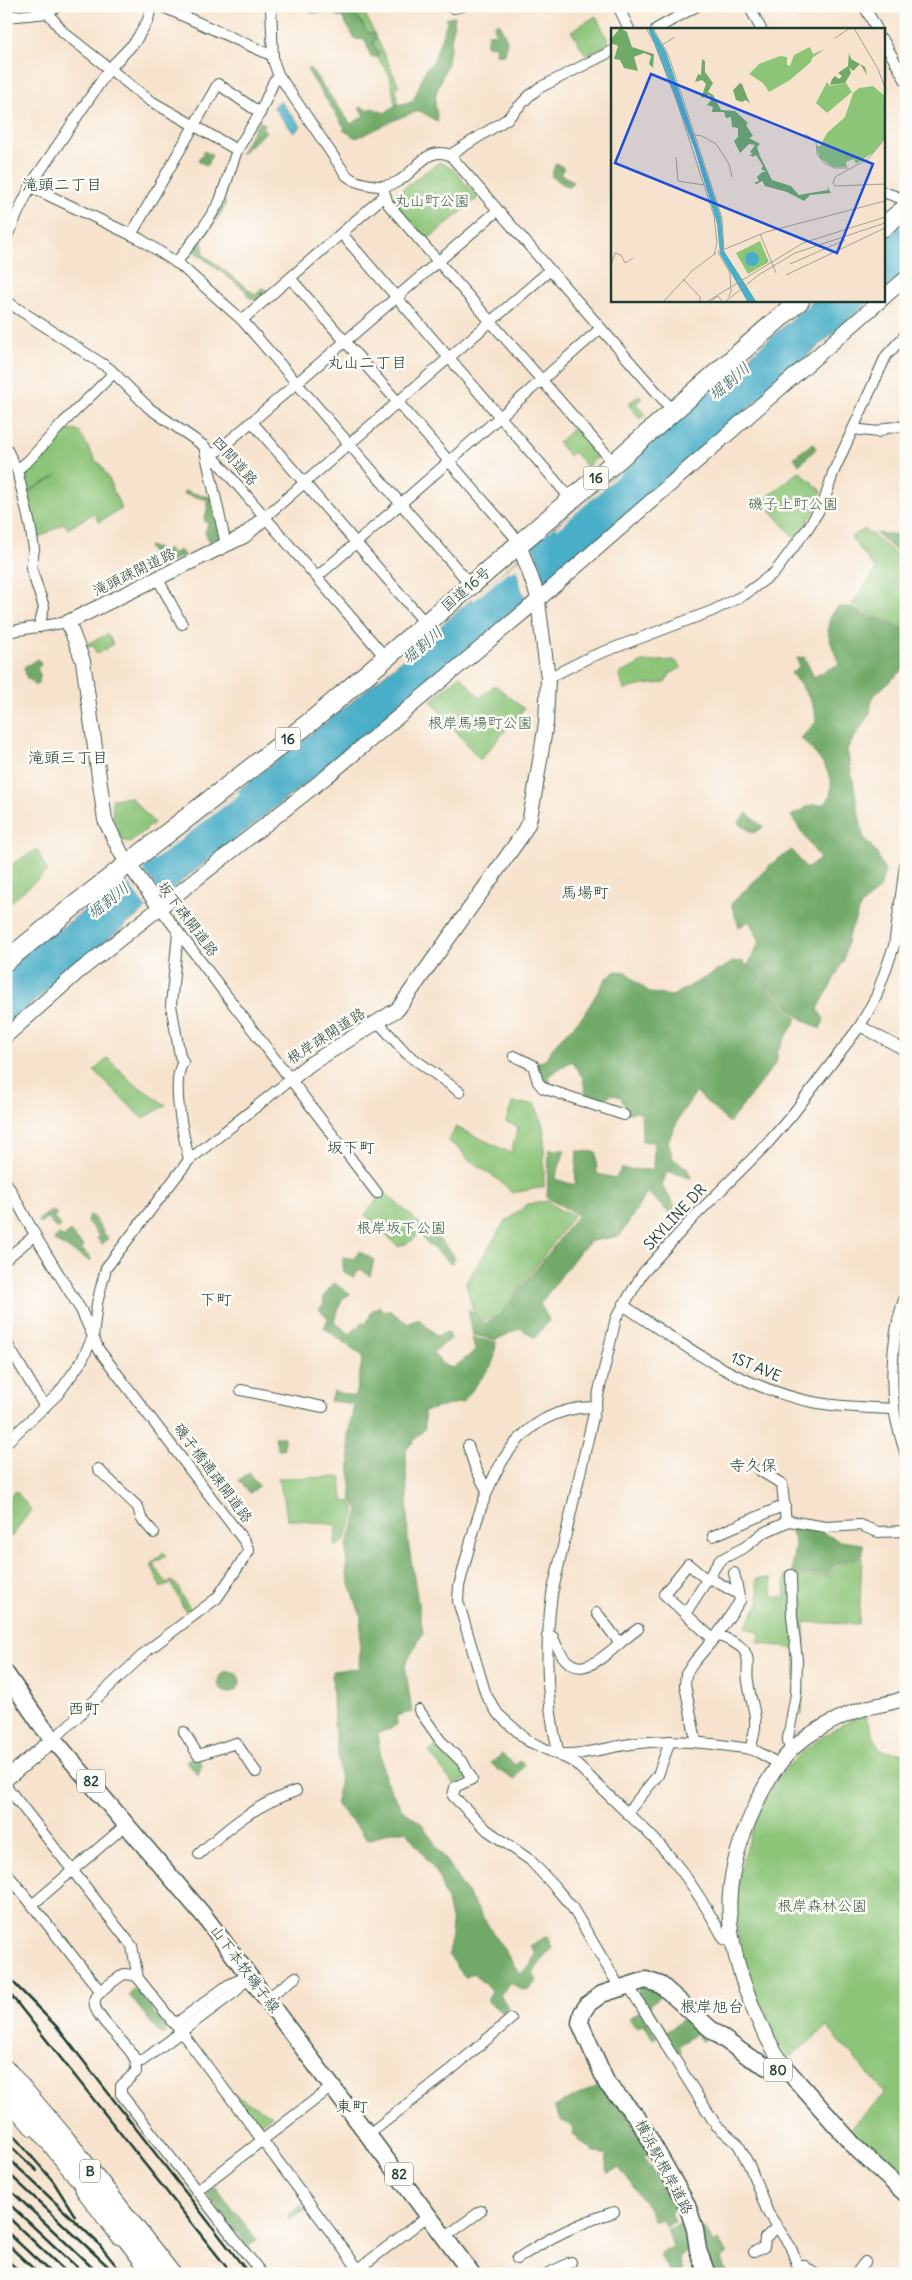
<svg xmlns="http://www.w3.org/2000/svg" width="912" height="2280" viewBox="0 0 912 2280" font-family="Delius,'Klee One',sans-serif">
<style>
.green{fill:#8cc478;stroke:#568056}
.forest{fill:#71aa68;stroke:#48744e}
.water{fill:#49aec8;stroke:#34767e}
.pier{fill:#f7e3cd}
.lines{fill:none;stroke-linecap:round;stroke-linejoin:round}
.street-casing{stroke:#3f564b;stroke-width:12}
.secondary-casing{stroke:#3f564b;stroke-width:16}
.primary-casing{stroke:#3f564b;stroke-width:19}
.highway-casing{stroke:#3f564b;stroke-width:21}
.street{stroke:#fff;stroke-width:10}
.secondary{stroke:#fff;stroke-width:14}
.primary{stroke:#fff;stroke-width:16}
.highway{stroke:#fff;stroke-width:19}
.rail{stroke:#1f3d34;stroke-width:2.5}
.labels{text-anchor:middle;stroke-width:5;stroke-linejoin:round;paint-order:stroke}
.shield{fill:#fdfcf7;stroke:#62766e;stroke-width:1}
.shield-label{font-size:14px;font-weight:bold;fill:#1f3d34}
.park-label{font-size:15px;fill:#3a5f45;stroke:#fdfcf7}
.street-label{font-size:15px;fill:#1f3d34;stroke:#fdfcf7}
.neighbourhood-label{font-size:16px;fill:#1f3d34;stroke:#fdfcf7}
.water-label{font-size:16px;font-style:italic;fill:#2c5f60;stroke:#fdfcf7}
.inset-road{fill:none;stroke:#a1a190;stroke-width:1}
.view{fill:#1d4ed8;fill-opacity:0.15;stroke:#1d4ed8;stroke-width:2.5}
.inset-edge{fill:none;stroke:#1f3d34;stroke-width:2.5}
</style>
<rect width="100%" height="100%" fill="#fdfcf7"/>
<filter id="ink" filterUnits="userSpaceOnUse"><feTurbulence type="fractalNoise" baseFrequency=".02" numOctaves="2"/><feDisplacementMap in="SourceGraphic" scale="10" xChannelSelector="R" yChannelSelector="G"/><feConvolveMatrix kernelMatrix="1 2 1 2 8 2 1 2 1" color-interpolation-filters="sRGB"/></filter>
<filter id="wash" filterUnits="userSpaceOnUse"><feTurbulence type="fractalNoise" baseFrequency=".0096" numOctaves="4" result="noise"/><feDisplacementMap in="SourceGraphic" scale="20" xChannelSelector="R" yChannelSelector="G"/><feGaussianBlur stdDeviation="1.12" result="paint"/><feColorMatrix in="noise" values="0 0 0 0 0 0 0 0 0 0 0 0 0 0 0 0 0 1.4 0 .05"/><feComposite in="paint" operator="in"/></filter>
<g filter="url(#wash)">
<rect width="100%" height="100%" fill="#f7e3cd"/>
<g class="green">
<path d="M352 6H360L363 9 399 86 396 88 398 104H395L390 76 377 57 379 53Z"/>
<path d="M596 16 610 44 586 55 571 31Z"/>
<path d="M439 162 453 169 478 198 426 241 393 200 397 193Z"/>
<path d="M639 395 642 398 636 404 646 414 640 419 628 404Z"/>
<path d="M575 427 599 455 587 467 574 452 569 456 558 443Z"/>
<path d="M64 430 79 431 97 463 99 462 113 486 111 487 122 509 99 522 94 513 68 529 64 523 37 539 26 494 56 476 27 492 20 470Z"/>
<path d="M799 471 822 491 820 502 796 540 763 501Z"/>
<path d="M865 529 906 562V627L874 617 852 604 876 570 851 537Z"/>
<path d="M108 634 113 644 100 653H96L94 646 86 647 85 645Z"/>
<path d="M674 660 681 666V668L670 674 665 683 642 685 624 690 619 674 643 662Z"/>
<path d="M460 675 480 698 495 685 524 709 480 760 431 701Z"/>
<path d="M131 797 154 823 130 843 122 840 113 816 112 799Z"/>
<path d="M37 849 47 871 6 906V868Z"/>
<path d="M108 1058 132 1082 166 1105 143 1119 94 1071Z"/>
<path d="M512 1103 535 1104 544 1129V1187L512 1193 500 1181 465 1157 462 1151 448 1141 456 1127 511 1153 518 1127 506 1122Z"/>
<path d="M383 1191 424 1227 413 1240 399 1247 365 1215Z"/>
<path d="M547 1201 563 1212 574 1215 500 1315 484 1320 473 1312 466 1283 504 1223 528 1204Z"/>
<path d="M341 1477 343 1501 351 1502 356 1512 344 1541 335 1547 336 1525 287 1519 284 1498 277 1478Z"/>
<path d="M16 1491 31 1510 13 1535 6 1540V1500Z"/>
<path d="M163 1552 166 1556 154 1563 156 1569 167 1583 171 1581 179 1587 181 1595 190 1608 186 1612 171 1583 161 1588 151 1565Z"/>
<path d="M862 1557 859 1624 796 1622 793 1576H825L841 1564Z"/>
<path d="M790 1575 795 1649 758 1643 760 1633 745 1627 760 1601 756 1579 771 1578 773 1597H785V1576Z"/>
<path d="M797 1624H805L802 1715H794Z"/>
<path d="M864 1714 880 1750 906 1754V2187L881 2166 849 2129 885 2093 827 2027 790 2057 785 2055C758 2006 730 1946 737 1889 739 1871 745 1855 750 1837 769 1774 805 1741 864 1714Z"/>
<path d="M440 1743 469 1778 454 1785 429 1752Z"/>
<path d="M233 2094 272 2115 258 2126Z"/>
</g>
<g class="forest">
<path d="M309 6H352L367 32 373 33 376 40 372 43 379 54 377 57H371L365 40 355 39 342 17H338L334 12 311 13Z"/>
<path d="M455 16 448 62 436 93 435 104 438 122 420 111C397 116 378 130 356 138L343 130 345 128 307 70 310 68 351 124 364 116 359 108 361 107 367 110 372 108 385 113 394 106 413 101 426 69 433 62 447 22 445 19Z"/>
<path d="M499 23 507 40 505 55 496 54 497 46 486 45 488 34 496 33 494 25Z"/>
<path d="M259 121 265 124 262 127 266 132 240 154Z"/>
<path d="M204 151 212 155 207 166 198 161Z"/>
<path d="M556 163 564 168 560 174 573 181 569 188 551 176Z"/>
<path d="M223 201 226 202 223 210 202 240 204 255 255 294 263 287 268 291 257 301 248 297 245 290 191 249Z"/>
<path d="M813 443 816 449 799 465 794 457Z"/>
<path d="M184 491 213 498 222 536 209 542 205 533 208 523 204 521 208 506 206 505 208 500 184 494Z"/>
<path d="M875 533 906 535V559Z"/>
<path d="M148 546 158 549 161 553 169 549 171 554 180 550 184 555 159 567Z"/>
<path d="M838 607H851L872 618 906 629V667L872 697 870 713 847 749 863 836 877 854 885 872 880 888 861 906 848 937 844 960 818 1009 824 1020 820 1029 797 1016 748 965 760 941 749 921 739 927 731 904 772 863 792 850 806 869 820 859 791 816 811 805 825 804C844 780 816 755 801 738L816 722C816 702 802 688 791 673L799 667 797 658 804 657 814 677 839 664C832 643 819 626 838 607Z"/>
<path d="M38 659 41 665 37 668 41 677 39 679V683L35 686 31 680 27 679 24 667Z"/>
<path d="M747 813 763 827 753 833 738 823Z"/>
<path d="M743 961 797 1019 778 1050 776 1063 729 1123 696 1092 681 1114 668 1141 673 1159 687 1168 691 1178 667 1171 662 1186 677 1209 669 1213 647 1192 620 1236 592 1241 580 1251 540 1304 549 1320 535 1338 520 1328 496 1340 473 1335 468 1309 485 1323 501 1315 578 1215 547 1198 549 1149 565 1150 555 1179 575 1185 577 1151 596 1152 597 1174 616 1178 621 1169 653 1170 654 1142 642 1141 641 1112 627 1113 621 1097 610 1094 603 1104 586 1096 583 1078 572 1061 548 1076 553 1088 541 1083 534 1063 544 1061 557 1042 583 1016 607 977 617 971 627 972 636 982 651 993 672 996 733 962Z"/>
<path d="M52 1210 57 1214 54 1217 61 1226 57 1229 47 1218 40 1224 37 1221Z"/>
<path d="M90 1214 95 1219 108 1239 102 1245 97 1238 99 1236 87 1221Z"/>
<path d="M429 1230 449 1249 455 1259 451 1264 423 1239Z"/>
<path d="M70 1231 83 1246 82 1249 92 1259 90 1261 53 1240 59 1234 63 1238Z"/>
<path d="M359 1251 374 1260 370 1276 360 1269 353 1278 343 1271V1257L355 1259Z"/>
<path d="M334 1283 350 1294 342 1299 334 1322 350 1334 362 1323 366 1324 372 1311 379 1306 383 1311 389 1310 408 1324 418 1318 437 1336 448 1332 451 1339 433 1352 442 1364 453 1368 475 1351 472 1338 496 1342 494 1362 463 1402 424 1411 425 1428 406 1450 408 1541 423 1633 405 1665 412 1712 396 1716 397 1725 377 1734 385 1779 402 1809 422 1824 520 1974 530 1966 535 1953 530 1946 547 1936 552 1947 532 1974 537 1980 530 1989 522 1990 511 1983 500 1995 508 2007 503 2013 487 2001 492 1992 473 1973 465 1978 449 1955 452 1924 447 1901 437 1873 406 1831H392L368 1840 335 1803C344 1776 337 1753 334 1726 333 1708 333 1689 332 1671L359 1668 361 1617 347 1575 346 1547 359 1511 352 1501 348 1436 354 1404 330 1401 333 1391 355 1397 363 1356 324 1328 328 1318 319 1309 324 1304 323 1297Z"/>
<path d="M275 1437H284V1450H278Z"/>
<path d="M249 1473 259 1486 250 1493 239 1480Z"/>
<path d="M787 1524 817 1530 839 1541 863 1544V1555L839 1563 825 1574H792L795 1542Z"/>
<circle cx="229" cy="1682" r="11"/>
<path d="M502 1754 515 1765 520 1761 524 1764 515 1780 498 1770 491 1763Z"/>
<path d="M194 1755 202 1764 198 1775 186 1761Z"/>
<path d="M640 1985 663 1994 650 2005 667 2032 688 2015 700 2026 705 2040 702 2042 696 2033 679 2046 682 2051 677 2055 638 1993Z"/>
<path d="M132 1990 137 1991 167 2028 165 2034H160L129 1995Z"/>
<path d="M640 2011 657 2037 653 2040 645 2025 635 2027 629 2018Z"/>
<path d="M602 2084 630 2115 651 2153 643 2157 678 2208 670 2212 674 2222 665 2226 662 2219 654 2222 648 2207 619 2168 608 2173 606 2169 607 2155 592 2151V2148L585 2146V2144L579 2141 578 2137 572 2134 573 2127 562 2121 554 2108 561 2103Z"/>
<path d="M215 2186 257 2240 248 2247 206 2194Z"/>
<path d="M301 2205 305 2211 290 2220 287 2216Z"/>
<path d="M687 2221 691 2250 679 2257 683 2271 670 2274 659 2254 673 2247 667 2229Z"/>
<path d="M705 2228 713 2244 718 2240 728 2254 721 2259 727 2274H713L700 2229Z"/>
</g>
<g class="water">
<path d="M280 101 301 126 294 133 273 107Z"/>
<path d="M906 221V271L883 290V240Z"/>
<path d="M814 300H871L537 594 315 776 85 957 6 1026V958L63 927 343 709 402 660Z"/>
</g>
<g class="pier">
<path d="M634 458 636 460 558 529 556 526Z"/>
<path d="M533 547 537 561 541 566 542 578 549 584 527 601 519 582 520 577 516 569 511 573 509 571 474 601 472 598Z"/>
<path d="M238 791 240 794 143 869 164 898 148 910 124 879Z"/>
</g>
</g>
<g filter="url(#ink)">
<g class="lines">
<g class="street-casing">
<g id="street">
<path d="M161 6 273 56"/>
<path d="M271 6 273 60 278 74 346 175C354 182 361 183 371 185 413 194 417 142 450 155L673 411"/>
<path d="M447 6 454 8 463 6"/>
<path d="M618 6 629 29"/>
<path d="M749 6 761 29"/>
<path d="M864 6 877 29"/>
<path d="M48 13 63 32 149 100 237 150"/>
<path d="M6 17 48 13 58 6"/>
<path d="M656 29 697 6"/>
<path d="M883 40 906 81"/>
<path d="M450 155 507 119 529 96 539 88 612 51"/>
<path d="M31 187 140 239 180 265 242 320 471 585"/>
<path d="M383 188 388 204 614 463"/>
<path d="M883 192 906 200"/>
<path d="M342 234 571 499"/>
<path d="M131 235 218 84 260 113"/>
<path d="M6 238 32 183 110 68 135 42 148 20 151 6"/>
<path d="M176 263 203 228 220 201 237 150 260 113 274 81 280 78"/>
<path d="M291 279 513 535 519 544"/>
<path d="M6 301 110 369 149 408 204 446 386 658"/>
<path d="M242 320 384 196"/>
<path d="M252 422 426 624"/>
<path d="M853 429 878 432 886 428 906 426"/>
<path d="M204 446 226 545"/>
<path d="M6 448 17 470 30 525 34 549 31 568 44 607 39 627"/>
<path d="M213 455 497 211"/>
<path d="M17 470 29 460 64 422 114 373"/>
<path d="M265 517 549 271"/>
<path d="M317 577 600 329"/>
<path d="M158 579 182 624"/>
<path d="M6 632 68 622"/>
<path d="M548 678 590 657 712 611 744 595 775 572 808 528 824 502 833 473 886 356 906 334"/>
<path d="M160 908 377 1193"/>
<path d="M178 933 171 1005 180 1056 183 1062C170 1083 184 1136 189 1160"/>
<path d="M378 1022 406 1053 460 1092"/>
<path d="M860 1026 906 1051"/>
<path d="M514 1056 533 1065 538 1082 543 1088 624 1115"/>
<path d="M6 1182 39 1242 81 1310 99 1350 245 1542 249 1551 217 1598 148 1650 54 1739"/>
<path d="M6 1259 35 1235"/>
<path d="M906 1295C893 1325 890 1374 894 1406 895 1423 902 1440 906 1456"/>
<path d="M623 1305C684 1346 744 1390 818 1403 843 1407 869 1408 894 1409"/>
<path d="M6 1342 45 1407"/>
<path d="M241 1390 323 1407"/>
<path d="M595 1407C498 1407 479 1511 459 1586L458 1601 486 1695 498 1714 528 1741 574 1762 627 1813 658 1775 670 1741"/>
<path d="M6 1443 58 1394 81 1362 93 1337 97 1303 106 1268 189 1160 291 1079"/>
<path d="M468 1446 475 1467 486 1489"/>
<path d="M98 1469 138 1507 141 1518 154 1533"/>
<path d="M759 1470 782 1484 786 1522"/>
<path d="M713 1536 785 1505"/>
<path d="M791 1575 792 1616 797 1660 796 1694 788 1738V1743L792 1750"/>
<path d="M708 1577 738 1594"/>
<path d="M706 1579 688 1564 664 1594 713 1639"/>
<path d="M597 1613 619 1642"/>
<path d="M685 1614 720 1560 745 1547 763 1533 789 1521 826 1527 860 1525 878 1532 906 1531"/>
<path d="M717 1635C727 1639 742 1644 746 1654 750 1662 746 1672 748 1681 752 1713 761 1715 750 1749"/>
<path d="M547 1636 553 1637C575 1697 606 1651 638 1629"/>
<path d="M419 1710 440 1740 463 1763 472 1779 455 1787 453 1796 487 1830 530 1860 554 1886 572 1907 620 1988"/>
<path d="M184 1732 198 1755 236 1743 256 1772"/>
<path d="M696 1741 685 1685 686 1674 694 1662 717 1635 740 1601 734 1573"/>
<path d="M559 1754C545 1702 545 1647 552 1594L616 1318 643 1273 696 1215 767 1144 792 1115 860 1026 876 997 894 946 906 859"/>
<path d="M563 1754C586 1755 608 1747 631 1744 672 1738 710 1743 750 1749L758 1752 779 1764"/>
<path d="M6 1786 132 1946 138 1978"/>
<path d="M627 1813C672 1852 696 1888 724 1939L733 1940"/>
<path d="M199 1854C231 1825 255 1805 296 1791"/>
<path d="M6 1872 101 1992"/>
<path d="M32 1905 127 1824"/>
<path d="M628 1985 716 2125 738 2144 750 2167 768 2213 790 2246 801 2274"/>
<path d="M267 1998 296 1977"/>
<path d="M171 2021 178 2022 228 1985 248 1976"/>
<path d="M135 2059 142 2061 235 1992 249 1975"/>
<path d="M369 2134 446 2074 511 2019"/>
<path d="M196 2191 333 2086"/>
<path d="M445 2237 481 2211"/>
<path d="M754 2252 764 2247 765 2238 777 2227"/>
<path d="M517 2259C550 2237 577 2224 614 2212"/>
<path d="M797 2265H803L815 2274"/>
<path d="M262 2274 121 2094V2086L136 2072C136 2068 136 2064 135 2060 131 2045 90 2016 95 2000 98 1990 116 1980 124 1974L134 1975 138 1978 189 2042 362 2274"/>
<path d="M352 2274 429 2215"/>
<path d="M547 2274 571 2262"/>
<path d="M856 2274 865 2262"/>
</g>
</g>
<g class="secondary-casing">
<g id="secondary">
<path d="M883 298 906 278"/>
<path d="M160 908 121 853 105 820 83 661 68 622 244 536 265 517"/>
<path d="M6 1036 78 972 326 777 538 600 881 300"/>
<path d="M291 1079 310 1064 398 1009 520 838 529 822 534 797 546 723 548 678 537 594 519 544"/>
<path d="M6 1779 54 1739"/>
<path d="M788 2071C755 2026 725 1949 730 1893 732 1864 742 1835 754 1809 766 1780 784 1752 811 1734 827 1724 847 1713 866 1708 878 1704 894 1704 906 1697"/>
</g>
</g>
<g class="primary-casing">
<g id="primary">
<path d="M6 1674 42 1726 205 1917 472 2274"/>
<path d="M707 2274 698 2250 695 2229 687 2205 637 2117 607 2084 580 2023 582 2013 588 2004 602 1994 646 1980 661 1985 714 2032 749 2057 768 2067 788 2071 858 2150 906 2194"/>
</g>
</g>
<g class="highway-casing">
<g id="highway">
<path d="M883 227 906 208"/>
<path d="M6 961 74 906 314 719 614 463 800 300"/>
<path d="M6 2070 65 2139 171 2274"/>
<path d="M6 2094 33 2126"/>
<path d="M28 2114 95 2198"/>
<path d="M85 2189 120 2235"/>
<path d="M115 2223 154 2274"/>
</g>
</g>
<use href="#street" class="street"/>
<use href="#secondary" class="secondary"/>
<use href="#primary" class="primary"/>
<use href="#highway" class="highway"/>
<g class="rail">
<path d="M6 1975 57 2027 249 2274"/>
<path d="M6 1989 232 2274"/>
<path d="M6 2127 53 2181 75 2216"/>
<path d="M6 2142 37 2171"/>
<path d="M6 2156 97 2242 123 2274"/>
<path d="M6 2171 114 2272"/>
<path d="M6 2186 99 2274"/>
<path d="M6 2201 84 2274"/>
<path d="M6 2215 68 2274"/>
<path d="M6 2231 52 2274"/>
<path d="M6 2243 39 2274"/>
<path d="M6 2259 22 2274"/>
</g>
</g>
</g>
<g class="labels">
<g class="shield">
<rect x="583.5" y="466.5" width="25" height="23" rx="4"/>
<rect x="275.5" y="727.5" width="25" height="23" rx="4"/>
<rect x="77" y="1769.5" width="28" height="23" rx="4"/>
<rect x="764" y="2058.5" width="28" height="23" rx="4"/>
<rect x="80" y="2159.5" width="20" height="23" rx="4"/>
<rect x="385" y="2162.5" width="28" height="23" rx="4"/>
</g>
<g class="shield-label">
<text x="596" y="483">16</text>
<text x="288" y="744">16</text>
<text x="91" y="1786">82</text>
<text x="778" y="2075">80</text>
<text x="90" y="2176">B</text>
<text x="399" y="2179">82</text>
</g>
<g class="park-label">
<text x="432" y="206">丸山町公園</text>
<text x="793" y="509">磯子上町公園</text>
<text x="480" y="728">根岸馬場町公園</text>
<text x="401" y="1233">根岸坂下公園</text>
<text x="822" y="1911">根岸森林公園</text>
</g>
<g class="street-label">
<text transform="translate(235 461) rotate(48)" y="5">四間道路</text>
<text transform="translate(134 572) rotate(-26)" y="5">滝頭疎開道路</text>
<text transform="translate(466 589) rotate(-41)" y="5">国道16号</text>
<text transform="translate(188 919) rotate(53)" y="5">坂下疎開道路</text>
<text transform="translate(326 1036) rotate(-33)" y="5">根岸疎開道路</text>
<text transform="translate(675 1217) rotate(-47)" y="5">SKYLINE DR</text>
<text transform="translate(756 1367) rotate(23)" y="5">1ST AVE</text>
<text transform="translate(213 1473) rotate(53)" y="5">磯子橋通疎開道路</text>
<text transform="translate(245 1969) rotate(53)" y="5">山下本牧磯子線</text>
<text transform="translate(664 2167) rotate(62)" y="5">横浜駅根岸道路</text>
</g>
<g class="neighbourhood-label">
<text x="62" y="190">滝頭二丁目</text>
<text x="367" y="368">丸山二丁目</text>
<text x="68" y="763">滝頭三丁目</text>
<text x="585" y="898">馬場町</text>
<text x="351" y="1153">坂下町</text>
<text x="216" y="1305">下町</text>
<text x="753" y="1471">寺久保</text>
<text x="84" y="1714">西町</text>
<text x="712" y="2012">根岸旭台</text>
<text x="352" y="2112">東町</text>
</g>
<g class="water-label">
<text transform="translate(729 381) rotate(-41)" y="6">堀割川</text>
<text transform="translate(422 645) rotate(-41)" y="6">堀割川</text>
<text transform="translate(108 900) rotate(-39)" y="6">堀割川</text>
</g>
</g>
<g transform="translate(611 28)">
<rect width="274" height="274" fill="#f7e3cd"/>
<path d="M199 19 202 26 214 21 201 30 202 26 200 34 179 52 158 64 152 55 138 46 148 36 169 28 176 29V37L179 38 183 27ZM216 54 219 58 235 55 241 64 216 85 205 75ZM262 58 274 68V110L263 124 245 136 243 131 235 134 236 139H222L209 130 205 118H209L216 105 234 89 242 65 248 60ZM149 213 158 234 137 246 125 225Z" fill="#8cc478"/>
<path d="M9 0 16 4 21 19 43 26 42 40 38 36 40 28 33 25 23 29 27 43 13 40 9 32 3 31 7 18 0 15V11ZM238 25 240 31 254 39 256 47 249 36 242 43 238 39 240 45 234 55 219 57 221 51 224 48 228 51 231 48 227 45 237 38ZM91 31 94 33V44L102 55 97 64 102 67 110 82 124 83 137 95 135 97 142 108 138 110 149 116 146 119 149 128 161 152 180 158 188 167 217 162 216 158 220 165 199 167 193 173 176 164 154 158 151 153 146 156 143 155 148 153 146 149 151 144H155L150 141 152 138 145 127 142 129 138 127 142 126 139 124 144 117 138 116 129 125 123 113 127 109V100L121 99 120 89 115 90 113 84H101L102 79 96 77 101 71 98 67 90 70 95 56 91 52 84 54 87 46 90 47ZM129 55 131 56 139 76 135 72 131 74 125 72 122 62Z" fill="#71aa68"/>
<path d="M37 0H41L55 24 110 189 113 223 145 273H136L109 226 106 196 84 122ZM134 231a7 7 0 1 1 14 0a7 7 0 1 1-14 0Z" fill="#49aec8"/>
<path class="inset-road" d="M35 0 52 31 103 188 106 215 103 227M42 0 57 26 111 190 113 222M243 0 267 41 274 60M224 10 239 0M51 17 64 9M77 106 91 108 105 116 118 136 121 149M194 106 205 113 206 126 213 135 223 140H237M274 111 257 131 224 149 222 155 224 158 274 156M65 129 67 153 93 157M149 206 165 245M107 224 119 245 120 264 117 269M107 224 155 204 274 173M179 236 234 212M0 237 4 225 10 227 14 235 22 230M175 247 274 200M72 251 89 269V273M53 273 82 242 105 225M97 273 192 215 274 189M100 273 107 268 111 273M115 273 149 246 184 225 274 195"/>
<path class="view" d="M40 46 262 136 226 225 4 135Z"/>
<rect width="274" height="274" class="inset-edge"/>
</g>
<rect width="912" height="2280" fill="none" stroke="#fdfcf7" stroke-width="25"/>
</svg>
